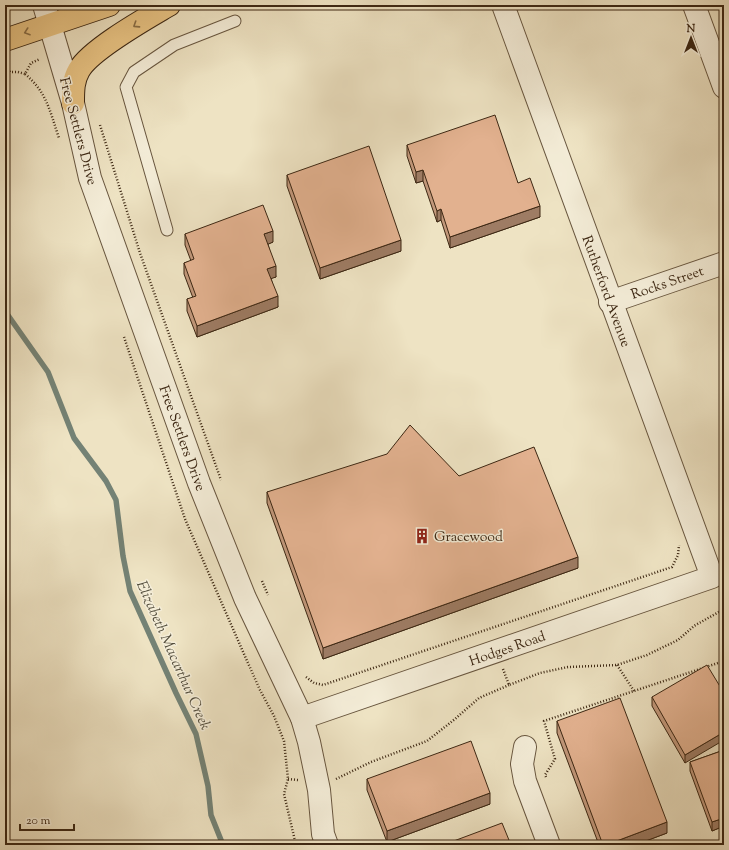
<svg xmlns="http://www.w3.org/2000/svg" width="729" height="850" viewBox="0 0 729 850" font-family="'Sorts Mill Goudy',serif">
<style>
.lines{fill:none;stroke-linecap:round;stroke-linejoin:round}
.stream{stroke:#748275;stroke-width:5.5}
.service-casing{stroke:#68563f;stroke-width:13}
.minor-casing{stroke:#68563f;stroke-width:24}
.tertiary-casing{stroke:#68563f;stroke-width:24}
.primary-casing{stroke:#3c2713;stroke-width:24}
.path{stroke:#3c2713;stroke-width:2.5;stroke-dasharray:1 2;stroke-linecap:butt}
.service{stroke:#f4edd8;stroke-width:11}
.minor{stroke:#f4edd8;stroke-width:22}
.tertiary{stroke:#f4edd8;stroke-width:22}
.primary{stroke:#e7c282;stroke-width:22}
.wall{fill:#c2987b;stroke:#3c2713}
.shaded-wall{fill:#9e7c64;stroke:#3c2713}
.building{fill:#e2b18f;stroke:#3c2713}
.oneway{stroke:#896d45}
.labels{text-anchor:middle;stroke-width:3;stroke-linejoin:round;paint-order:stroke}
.street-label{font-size:14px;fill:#3c2713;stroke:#f4edd8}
.poi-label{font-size:14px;fill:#3c2713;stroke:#f4edd8;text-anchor:start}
.water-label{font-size:15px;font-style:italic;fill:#534d3c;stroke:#f4edd8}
</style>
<rect width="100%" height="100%" fill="#eee3c3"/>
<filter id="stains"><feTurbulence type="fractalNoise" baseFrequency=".005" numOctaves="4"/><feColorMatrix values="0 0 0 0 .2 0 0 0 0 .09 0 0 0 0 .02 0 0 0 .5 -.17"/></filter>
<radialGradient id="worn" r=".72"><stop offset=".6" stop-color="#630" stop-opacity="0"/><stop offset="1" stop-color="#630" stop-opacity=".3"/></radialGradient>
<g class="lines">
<path class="stream" d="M5 311 48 372 74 438 106 481 116 500 123 556 130 591 176 693 196 734 208 786 211 815 223 845"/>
<g class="service-casing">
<path id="service" d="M167 230 126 87 134 72 174 45 235 21"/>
</g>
<g class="minor-casing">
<g id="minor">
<path d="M694 5 724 87"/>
<path d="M50 25 73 103 90 178 199 483 245 598 302 718 309 742 319 790 323 834 327 845"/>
<path d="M610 302 724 263"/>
<path d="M302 718 712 577 503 5"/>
<path d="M525 747 522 764 525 781 549 845"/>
</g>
</g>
<g class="tertiary-casing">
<path id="tertiary" d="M44 5 50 25"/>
</g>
<g class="primary-casing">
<g id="primary">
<path d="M5 40 109 5"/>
<path d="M73 103C73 91 73 80 79 70 91 49 147 18 169 5"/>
</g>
</g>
<g class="path">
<path d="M5 60 10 72H18L25 74 31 63 40 59"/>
<path d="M25 74C47 92 50 112 59 138"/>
<path d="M100 125 140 253 221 480"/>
<path d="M124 337 185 519 244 654 260 690 274 716 284 741 288 779 284 794 296 845"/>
<path d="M262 581 268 595"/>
<path d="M617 665 634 691"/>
<path d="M503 669 509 685 540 673 568 667 617 665 647 655 678 640 694 626 724 609"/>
<path d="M306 677 314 683 323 685 672 567 678 555 679 545"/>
<path d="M546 777 545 775 555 759 544 721 724 661"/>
<path d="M288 779 298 780"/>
<path d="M336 779 371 762 427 741 455 719 479 698 509 685"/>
</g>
<use href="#service" class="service"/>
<use href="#minor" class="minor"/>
<use href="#tertiary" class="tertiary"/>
<use href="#primary" class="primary"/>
</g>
<g class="wall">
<path d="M407 145 518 183 540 217 450 248 441 220 437 222 423 181 416 183 407 156Z"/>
<path d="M287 175 401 251 320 279 287 186Z"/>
<path d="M185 234 273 242 268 244 276 277 271 278 278 307 197 337 187 311V299L193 298 184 274V263L191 261 185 245Z"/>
<path d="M459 476 578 568 323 659 267 503V492Z"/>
<path d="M724 693 685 763 652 706V697Z"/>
<path d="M557 721 667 833 635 845H599L557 733Z"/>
<path d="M724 750V826L712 831 690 771V762Z"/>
<path d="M367 779 490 804 387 842 367 790Z"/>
</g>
<g class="shaded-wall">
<path d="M423 170V181L416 183V172Z"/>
<path d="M540 206V217L450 248V237Z"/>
<path d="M441 209V220L437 222V211Z"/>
<path d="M273 231V242L264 246V234Z"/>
<path d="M401 240V251L320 279V268Z"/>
<path d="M276 266V277L267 280V269Z"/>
<path d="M278 296V307L197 337V326Z"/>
<path d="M578 557V568L323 659V648Z"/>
<path d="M724 732V740L685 763V755Z"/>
<path d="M490 793V804L387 842V831Z"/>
<path d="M724 818V826L712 831V822Z"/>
<path d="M667 822V833L635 845H606Z"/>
</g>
<g class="building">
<path d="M495 115 518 183 530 178 540 206 450 237 441 209 437 211 423 170 416 172 407 145Z"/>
<path d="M369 146 401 240 320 268 287 175Z"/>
<path d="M263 205 273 231 264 234 276 266 267 269 278 296 197 326 187 299 196 296 184 263 194 259 185 234Z"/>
<path d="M410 425 459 476 534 447 578 557 323 648 267 492 387 454Z"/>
<path d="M707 665 724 693V732L685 755 652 697Z"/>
<path d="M620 698 667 822 606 845H603L557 721Z"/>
<path d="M471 741 490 793 387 831 367 779Z"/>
<path d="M724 750V818L712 822 690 762Z"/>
<path d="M502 823 511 845H443Z"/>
</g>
<defs><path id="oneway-chevron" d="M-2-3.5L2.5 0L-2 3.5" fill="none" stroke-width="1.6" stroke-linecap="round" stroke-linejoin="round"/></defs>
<g class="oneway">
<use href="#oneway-chevron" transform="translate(136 25) rotate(147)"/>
<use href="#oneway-chevron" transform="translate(27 32) rotate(161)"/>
</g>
<defs>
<g id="building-bare" transform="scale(1.2)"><path d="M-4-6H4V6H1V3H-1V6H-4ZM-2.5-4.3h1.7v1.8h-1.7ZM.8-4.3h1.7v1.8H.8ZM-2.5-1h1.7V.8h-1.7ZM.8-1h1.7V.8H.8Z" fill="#8f2418" stroke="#f4edd8" stroke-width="2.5" paint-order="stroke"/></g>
</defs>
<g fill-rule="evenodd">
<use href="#building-bare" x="422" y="536"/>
</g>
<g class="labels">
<g class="street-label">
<text transform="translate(79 131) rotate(75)" y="5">Free Settlers Drive</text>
<text transform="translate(667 282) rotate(-19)" y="5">Rocks Street</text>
<text transform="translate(607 291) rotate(70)" y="5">Rutherford Avenue</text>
<text transform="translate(183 438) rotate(70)" y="5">Free Settlers Drive</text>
<text transform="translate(507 648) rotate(-19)" y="5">Hodges Road</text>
</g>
<g class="poi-label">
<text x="434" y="541">Gracewood</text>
</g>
<g class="water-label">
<text transform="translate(174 655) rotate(66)" y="5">Elizabeth Macarthur Creek</text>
</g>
</g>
<rect width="729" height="850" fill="none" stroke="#eee3c3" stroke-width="20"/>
<rect x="6" y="6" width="717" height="838" fill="none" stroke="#3c2713" stroke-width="2"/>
<rect x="10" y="10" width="709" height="830" fill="none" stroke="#3c2713"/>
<g transform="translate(691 38)" stroke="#f4edd8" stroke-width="3" paint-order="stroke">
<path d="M0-3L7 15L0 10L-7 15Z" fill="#3c2713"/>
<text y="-6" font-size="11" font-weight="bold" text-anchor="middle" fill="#3c2713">N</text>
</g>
<path d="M20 824v6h54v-6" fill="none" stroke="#3c2713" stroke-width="2"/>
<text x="26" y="824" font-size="12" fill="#3c2713" stroke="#f4edd8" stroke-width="3" paint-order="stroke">20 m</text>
<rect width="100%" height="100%" filter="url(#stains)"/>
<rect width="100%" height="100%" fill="url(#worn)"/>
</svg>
